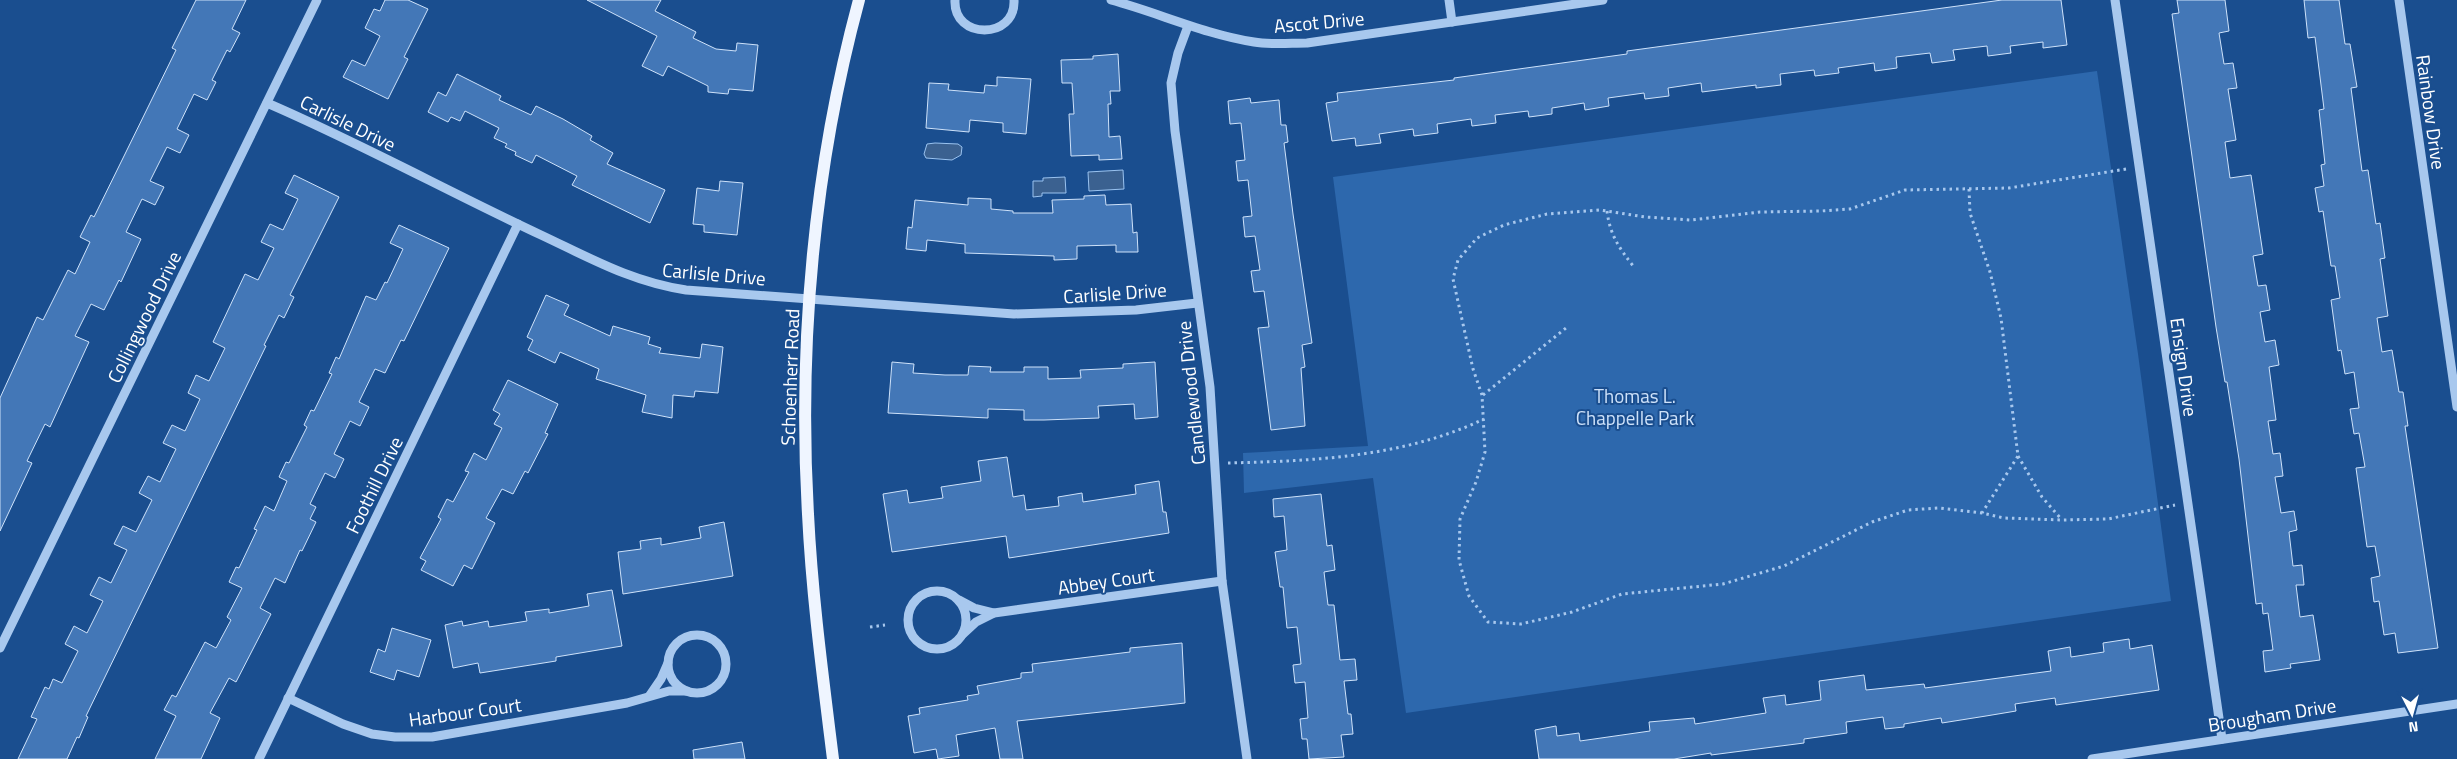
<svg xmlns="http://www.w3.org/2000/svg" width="2457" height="759" viewBox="0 0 2457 759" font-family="'Titillium Web',sans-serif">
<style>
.green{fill:#2d68ad}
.water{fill:#3b6190;stroke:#9ac3f0}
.building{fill:#4377b7;stroke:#cee2fa}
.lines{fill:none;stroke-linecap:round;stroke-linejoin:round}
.path{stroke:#a8c8ee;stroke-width:3;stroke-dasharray:2.5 4;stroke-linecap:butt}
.minor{stroke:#a8c8ee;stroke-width:9}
.major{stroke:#eff5ff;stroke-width:12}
.labels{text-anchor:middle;stroke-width:4;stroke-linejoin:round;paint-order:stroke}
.street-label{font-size:19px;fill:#fff;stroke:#1a4e8f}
.park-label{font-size:19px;fill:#cee2fa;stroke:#1a4e8f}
</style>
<rect width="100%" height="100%" fill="#1a4e8f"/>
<path class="green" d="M2097 71 2138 354 2171 601 1406 713 1373 478 1244 493 1243 453 1368 446 1333 177Z"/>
<g class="water">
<path d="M935 143 958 144 962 147 961 155 952 160 926 158 924 154 927 144Z"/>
<path d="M1123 170 1124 189 1089 191 1088 172Z"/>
<path d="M1065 177 1066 193H1042V196L1033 197V181H1043V178Z"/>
</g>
<g class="building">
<path d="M196 0H246L232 29 240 33 230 52 227 50 212 80 216 82 207 100 194 94 177 129 189 135 180 153 167 147 150 181 164 187 155 205 142 199 126 232 141 239 121 282 119 280 104 310 91 304 75 336 89 342 50 427 45 424 27 461 32 463 0 531V398L37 317 43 320 68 270 75 274 90 242 80 237 91 215 94 217 125 154 176 50 172 48Z"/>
<path d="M385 0H408L428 9 404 57 408 59 388 99 343 77 352 60 365 66 380 36 365 28 374 9 380 11Z"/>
<path d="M587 0H661L655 11 696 32 693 38 716 49 736 51 737 43 758 45 753 91 729 89 728 94 708 92V86L668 66 663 76 642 66 657 36Z"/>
<path d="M2002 0H2061L2067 45 2043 48V42L2010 46 2011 53 1988 56 1987 46 1953 50 1955 60 1932 63 1930 53 1896 57 1897 68 1875 71 1874 63 1838 68 1839 73 1815 76 1814 70 1780 74 1781 85 1756 88V85L1702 92 1701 83 1668 88 1669 96 1645 99 1644 93 1608 98 1609 106 1585 110 1584 103 1552 108V114L1529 117 1528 111 1495 115 1496 123 1472 126 1471 119 1437 124 1438 133 1414 136 1413 129 1379 134 1381 143 1356 146 1355 138 1332 141 1326 103 1338 101 1337 93 1454 80V78L1627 54V51Z"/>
<path d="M2177 0H2225L2229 31 2219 33 2224 64 2233 63 2237 88 2228 89 2236 140 2225 142 2230 178 2251 175 2263 254 2253 256 2258 286 2266 285 2270 310 2260 312 2265 342 2275 340 2279 365 2269 367 2276 420 2268 421 2273 454 2280 453 2283 476 2275 477 2281 513 2294 511 2297 530 2289 532 2293 566 2302 565 2304 585H2296L2300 617 2313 615 2320 660 2290 664 2291 668 2265 672 2263 651 2273 650 2268 613 2263 614 2262 603 2256 604 2239 459 2227 382H2225L2216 327 2172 14 2179 13Z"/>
<path d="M2304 0H2339L2345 44H2350L2357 87 2351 88 2362 171 2368 170 2376 224 2380 223 2385 258 2380 259 2388 316 2377 318 2382 352 2392 350 2399 392H2403L2408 426H2405L2438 648 2398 653 2395 633 2384 635 2379 601 2374 602 2371 578 2380 576 2375 546 2367 547 2356 468 2365 467 2359 433 2354 434 2350 409 2359 408 2354 372 2345 374 2341 350 2338 351 2331 300 2340 298 2335 266H2331L2323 211 2319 212 2315 188 2324 186 2321 165 2325 164 2319 110 2324 109 2315 37 2308 38Z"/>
<path d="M1118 54 1120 91H1110L1111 104H1108L1109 137 1120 136 1122 159 1099 160V155L1071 156 1069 114H1074L1072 83H1062L1061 60 1093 59V56Z"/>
<path d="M457 74 501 96 499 100 531 115 536 106 563 119 592 136 590 140 613 153 607 164 665 190 650 223 572 185 577 176 536 155 532 163 515 155 516 152 505 147 507 144 494 138 499 128 465 111 460 121 451 117 448 122 428 112 438 92 446 96Z"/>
<path d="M997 77 1031 79 1026 134 1003 132V123L970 120 969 132 926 128 929 83 949 84 948 90 984 93 985 85 997 86Z"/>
<path d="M1250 98 1251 103 1279 100 1281 125H1286L1288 142 1284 143 1293 214 1312 343 1302 345 1305 367 1301 368 1305 426 1271 430 1258 328 1269 327 1264 291 1254 292 1251 271 1260 270 1255 236 1245 237 1243 217 1252 216 1248 180 1238 181 1236 161 1245 160 1241 123 1230 124 1228 101Z"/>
<path d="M294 175 339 197 290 295 294 297 284 318 279 315 264 345 266 346 86 716 88 717 79 738 77 737 67 759H18L37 719 31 717 45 687 49 689 53 679 62 683 78 651 65 644 74 626 87 633 103 601 90 595 99 577 111 583 127 550 114 544 123 526 136 532 152 500 139 493 148 476 160 482 176 449 163 443 172 425 185 431 200 399 188 393 196 375 209 381 225 348 213 342 245 274 258 280 274 248 261 242 270 224 283 230 298 199 285 193Z"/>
<path d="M720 181 743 183 737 235 704 232V225L693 224 697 188 719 191Z"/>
<path d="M1105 195 1106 205 1131 204 1133 233 1137 232 1138 252H1116V245L1077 246V259L1054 260V256L965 253V244L927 240 926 251 906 249 908 227 912 228 915 200 968 205V198L991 199V209L1013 211V213H1053L1052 200 1084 199V196Z"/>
<path d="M399 225 449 248 404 341 401 340 385 373 375 369 359 402 369 407 360 426 350 421 334 454 344 459 335 478 325 473 310 504 316 507 310 519 316 522 302 551 300 550 285 583 275 578 260 608 271 614 236 682 229 678 210 713 220 718 201 759H155L176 716 164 710 172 695 176 697 205 642 216 648 231 620 227 617 242 588 229 582 236 567 239 568 257 530 254 529 265 506 274 511 287 481 279 477 286 462 289 463 307 427 304 425 311 410 314 411 332 374 329 373 336 357 339 359 366 296 376 300 385 282 387 283 403 249 390 243Z"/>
<path d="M546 295 569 305 564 315 610 336 613 326 650 337 648 344 661 348 659 353 700 358 702 344 723 347 718 393 695 391 694 397 673 395 672 418 642 412 646 395 596 379 599 369 560 352 555 363 528 350 533 340 527 337Z"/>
<path d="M892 362 914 364 913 373 945 375H968L969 366 991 367 990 372H1024V367H1048V379L1081 378 1080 370 1123 368V364L1155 362 1158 417 1135 419 1134 404 1098 406 1099 418 1044 420H1024V410L988 409V418L888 413Z"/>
<path d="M508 380 558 404 545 433 548 434 528 473 525 471 513 494 502 489 486 518 495 523 472 569 464 565 453 586 421 570 426 561 420 558 441 519 438 517 447 499 453 502 469 472 465 471 474 453 486 460 502 428 494 424 500 414 493 410Z"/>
<path d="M1007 457 1013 497 1024 495 1026 510 1059 506 1058 497 1082 493 1083 502 1136 494 1135 485 1159 481 1163 512H1166L1169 533 1009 558 1006 536 892 552 883 494 907 490 909 503 943 498 941 487 981 481 978 461Z"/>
<path d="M1321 494 1327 546 1332 545 1335 570 1324 572 1328 605H1334L1340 660 1355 659 1357 680 1344 681 1348 714H1351L1353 734 1341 735 1344 757 1309 759 1307 739H1302L1300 719 1308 718 1305 682 1295 683 1293 665 1301 664 1297 627 1287 628 1283 587H1280L1275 552 1287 550 1284 516 1274 517 1273 499Z"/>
<path d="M724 522 733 576 623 594 618 552 641 549 640 541 661 538V545L701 538 699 527Z"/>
<path d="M612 590 622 646 556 657V661L480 673 478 663 453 668 445 625 462 621 463 626 488 621 489 627 527 621 525 612 549 609V613L589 606 587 594Z"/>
<path d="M392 628 431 640 419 677 397 670 394 680 370 672 378 649 385 652Z"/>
<path d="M2129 639 2130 649 2152 645 2159 690 2056 705 2055 698 2015 704 2016 711 1986 716 1942 723 1941 718 1904 724V727L1885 729 1883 717 1846 722 1847 733 1804 739V743L1711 755V753L1674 759H1539L1535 730 1556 726 1557 736 1579 733 1580 741 1650 731 1649 722 1694 718 1695 724 1766 713 1763 698 1785 695 1786 705 1821 700 1819 681 1864 675 1866 690 1924 684 1925 688 2051 671 2048 651 2070 647 2071 657 2104 652 2103 643Z"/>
<path d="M1182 643 1185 703 1017 721 1023 759H1000L995 728 956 735 959 756 938 759 936 749 914 753 908 716 920 714 919 708 968 700 967 696 979 694 977 686 1021 678V673L1033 672 1032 664 1130 652V648Z"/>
<path d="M742 742 745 759H694L693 750Z"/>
</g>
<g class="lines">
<g class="path">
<path d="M2126 169 2009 188 1905 190 1850 209 1821 211 1760 212 1691 220 1645 217 1600 210 1547 214 1504 225 1477 238 1458 260 1453 279 1473 369 1482 395 1485 452 1476 482 1460 519 1459 560 1469 596 1488 622 1521 624 1572 612 1622 594 1723 584 1784 566 1872 522 1908 510 1939 508 1982 513 2004 518 2062 520 2108 519 2175 505"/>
<path d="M1969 189 1970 213 1990 272 2001 318 2018 456 1982 513"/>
<path d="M1607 211C1610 235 1619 248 1634 267"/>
<path d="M1483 395 1566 328"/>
<path d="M2018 456 2042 497 2062 520"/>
<path d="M1228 463C1315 461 1404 457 1484 419"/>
<path d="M870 627 885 625"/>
</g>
<g class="minor">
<path d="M955 0C953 40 1016 40 1014 0"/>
<path d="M1111 0C1159 13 1204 34 1254 42 1271 45 1290 43 1307 43L1603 0"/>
<path d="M1449 0 1452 22"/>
<path d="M2115 0 2222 739"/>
<path d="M2399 0 2457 407"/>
<path d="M1188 26 1178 53 1171 83 1175 131 1210 387 1222 581 1247 759"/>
<path d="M267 103C360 143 449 192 541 235 590 258 632 282 686 290L1014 314 1136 310 1197 303"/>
<circle cx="937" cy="620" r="29"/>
<path d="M959 600 974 608 994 613"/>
<path d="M963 634 976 622 994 613 1222 581"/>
<circle cx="697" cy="664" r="29"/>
<path d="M0 648 317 0"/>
<path d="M650 695 661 679 668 663"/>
<path d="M288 698 343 724 372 734 395 737H432L627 703 669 691H687"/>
<path d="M259 759 518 224"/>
<path d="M2092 759 2457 704"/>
</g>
<path class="major" d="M833 759C823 678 812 596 808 514 798 343 814 166 859 0"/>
</g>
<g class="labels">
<g class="street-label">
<text transform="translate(1319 22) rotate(-5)" y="7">Ascot Drive</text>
<text transform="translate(2431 112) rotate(82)" y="7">Rainbow Drive</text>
<text transform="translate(348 123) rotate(26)" y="7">Carlisle Drive</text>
<text transform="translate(714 274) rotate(5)" y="7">Carlisle Drive</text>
<text transform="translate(1115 293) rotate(-4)" y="7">Carlisle Drive</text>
<text transform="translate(144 317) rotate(-64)" y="7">Collingwood Drive</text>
<text transform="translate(2184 367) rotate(82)" y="7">Ensign Drive</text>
<text transform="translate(790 377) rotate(-88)" y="7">Schoenherr Road</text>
<text transform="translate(1191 393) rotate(-96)" y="7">Candlewood Drive</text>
<text transform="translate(374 485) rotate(-64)" y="7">Foothill Drive</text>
<text transform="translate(1106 581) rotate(-8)" y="7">Abbey Court</text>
<text transform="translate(465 712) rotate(-8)" y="7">Harbour Court</text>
<text transform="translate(2272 715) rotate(-9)" y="7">Brougham Drive</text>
</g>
<g class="park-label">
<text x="1635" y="403">Thomas L.<tspan x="1635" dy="22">Chappelle Park</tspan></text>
</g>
</g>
<g transform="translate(2412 714) rotate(174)" stroke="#1a4e8f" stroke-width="4" paint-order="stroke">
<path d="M0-4L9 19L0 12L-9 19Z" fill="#ffffff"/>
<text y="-8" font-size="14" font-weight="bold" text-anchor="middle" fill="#ffffff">N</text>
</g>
</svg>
